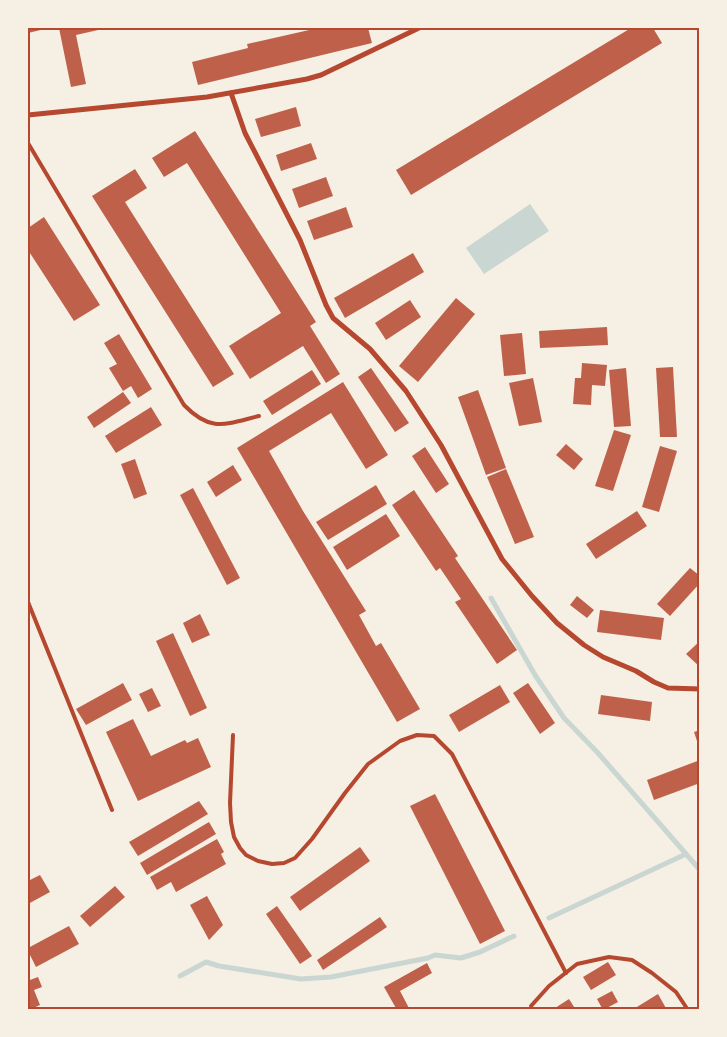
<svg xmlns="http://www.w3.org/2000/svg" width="727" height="1037" viewBox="0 0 727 1037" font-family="Figtree,sans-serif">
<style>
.water{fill:#c9d6d2}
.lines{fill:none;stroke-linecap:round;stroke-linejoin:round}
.stream{stroke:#c9d6d2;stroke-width:5}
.building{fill:#bf614a}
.service{stroke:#b5482f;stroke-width:4}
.minor{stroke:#b5482f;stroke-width:5}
.neatline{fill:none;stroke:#b5482f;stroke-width:2}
</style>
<rect width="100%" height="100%" fill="#f6efe4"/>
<path class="water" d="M530 204 549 231 484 274 466 248Z"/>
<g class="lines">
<g class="stream">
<path d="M491 598 535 675 564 718 598 753 700 870"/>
<path d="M549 918 686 854"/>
<path d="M180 976 206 962 219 966 301 979 331 977 428 958 435 955 461 958 480 952 514 936"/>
</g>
</g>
<g class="building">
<path d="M28 28H49L28 33Z"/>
<path d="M59 28H107L76 35 86 84 71 87Z"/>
<path d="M318 28H368L372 43 198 85 192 62 248 48 247 44Z"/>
<path d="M631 28H653L662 43 411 195 396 170Z"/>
<path d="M296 107 301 126 261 137 255 119Z"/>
<path d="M195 131 316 322 310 326 340 374 326 383 303 346 250 379 229 346 281 313 187 163 164 177 152 158Z"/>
<path d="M311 143 317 159 281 171 276 155Z"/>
<path d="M135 169 147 188 125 202 234 374 213 387 92 196Z"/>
<path d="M326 177 333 196 299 208 292 189Z"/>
<path d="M346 207 353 227 314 240 307 221Z"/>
<path d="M44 217 100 305 74 321 28 250V228Z"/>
<path d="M413 253 424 272 345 318 334 298Z"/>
<path d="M456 298 475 314 418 382 399 366Z"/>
<path d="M410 300 421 317 386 340 375 323Z"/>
<path d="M607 327 608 345 540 348 539 331Z"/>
<path d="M522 333 526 374 504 376 500 335Z"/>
<path d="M119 334 152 389 138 398 131 386 123 391 109 368 117 364 104 343Z"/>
<path d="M582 363 607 365 605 386 592 385 591 405 573 404 575 378H581Z"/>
<path d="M673 367 677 437H660L656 368Z"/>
<path d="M371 368 409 423 395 432 358 377Z"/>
<path d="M626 368 631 426 614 427 609 370Z"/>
<path d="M312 370 321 384 272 415 263 401Z"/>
<path d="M533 378 542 422 519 426 509 383Z"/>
<path d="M343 382 388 455 366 469 331 413 269 451 303 511 366 611 359 615 376 646 381 643 420 709 397 722 237 448Z"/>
<path d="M478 390 506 468 486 475 458 397Z"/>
<path d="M123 392 131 403 94 428 87 417Z"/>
<path d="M151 407 162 425 116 453 105 436Z"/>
<path d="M614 430 631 435 613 491 595 486Z"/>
<path d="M566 444 583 459 574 470 556 455Z"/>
<path d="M660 446 677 451 659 512 642 507Z"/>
<path d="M425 447 449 484 436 493 412 456Z"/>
<path d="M135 459 147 494 134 499 121 464Z"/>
<path d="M233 465 242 480 216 497 207 482Z"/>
<path d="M506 469 534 537 515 544 487 477Z"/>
<path d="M376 485 387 504 328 540 316 522Z"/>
<path d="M193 488 240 578 227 585 180 495Z"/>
<path d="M414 490 458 556 455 558 517 650 497 664 455 602 461 599 440 568 436 571 392 505Z"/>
<path d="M637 511 647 526 596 559 586 544Z"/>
<path d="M386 514 400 536 347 570 333 547Z"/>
<path d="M690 568 700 576V583L670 616 657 604Z"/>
<path d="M577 596 594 610 587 618 570 605Z"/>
<path d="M600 610 664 618 661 640 597 632Z"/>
<path d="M200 614 210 635 192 643 183 623Z"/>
<path d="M173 633 207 708 190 716 156 641Z"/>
<path d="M700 641V667L686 654Z"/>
<path d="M123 683 132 700 86 725 76 709Z"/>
<path d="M528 683 555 723 540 734 513 693Z"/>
<path d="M500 685 510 702 459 732 449 715Z"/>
<path d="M152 688 161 706 148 712 139 694Z"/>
<path d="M601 695 652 702 650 721 598 714Z"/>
<path d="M133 719 151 756 185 740 187 743 198 738 211 767 138 801 106 732Z"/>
<path d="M700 730V747H699L694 732Z"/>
<path d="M700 760V783L654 800 647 780Z"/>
<path d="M435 794 505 931 480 944 410 806Z"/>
<path d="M199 801 208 814 138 856 129 842Z"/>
<path d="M209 822 216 834 147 875 140 863Z"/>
<path d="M217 839 224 852 221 854 226 864 176 892 171 882 157 890 150 877Z"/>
<path d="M360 847 370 861 300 911 290 897Z"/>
<path d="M40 875 50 892 28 904V881Z"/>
<path d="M115 886 125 897 90 927 80 916Z"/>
<path d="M207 896 223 925 209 940 190 905Z"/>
<path d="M277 906 312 956 300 964 266 914Z"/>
<path d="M380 917 387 927 323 970 317 960Z"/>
<path d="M69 926 79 944 36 967 28 951V948Z"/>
<path d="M608 962 616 975 591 990 583 977Z"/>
<path d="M427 963 432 973 400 991 410 1010H397L384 987Z"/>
<path d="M28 973 30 980 38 977 42 987 34 990 40 1005 29 1010 28 1006Z"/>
<path d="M612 991 618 1002 603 1010 597 999Z"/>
<path d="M658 994 667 1010H632Z"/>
<path d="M569 999 576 1010H552Z"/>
</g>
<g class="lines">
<g class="service">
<path d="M28 143 184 405C211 433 226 424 259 416"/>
<path d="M28 602 112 810"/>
<path d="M233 735 230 803 231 822 234 837 240 848 246 855 258 861 272 864 284 863 295 858 312 839 345 793 368 764 400 741 417 735 434 736 452 754 566 973"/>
<path d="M532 1010 531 1006 549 986 577 964 609 957 632 960 652 973 676 992 688 1010"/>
</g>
<g class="minor">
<path d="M231 93 245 133 300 240 326 305 333 318 370 349 406 391 441 445 502 559 532 596 557 623 584 645 603 657 636 671 654 682 668 688 700 689"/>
<path d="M28 115 207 97 307 79 321 75 419 28"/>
</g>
</g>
<rect width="727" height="1037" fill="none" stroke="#f6efe4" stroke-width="58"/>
<rect x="29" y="29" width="669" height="979" class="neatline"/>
</svg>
